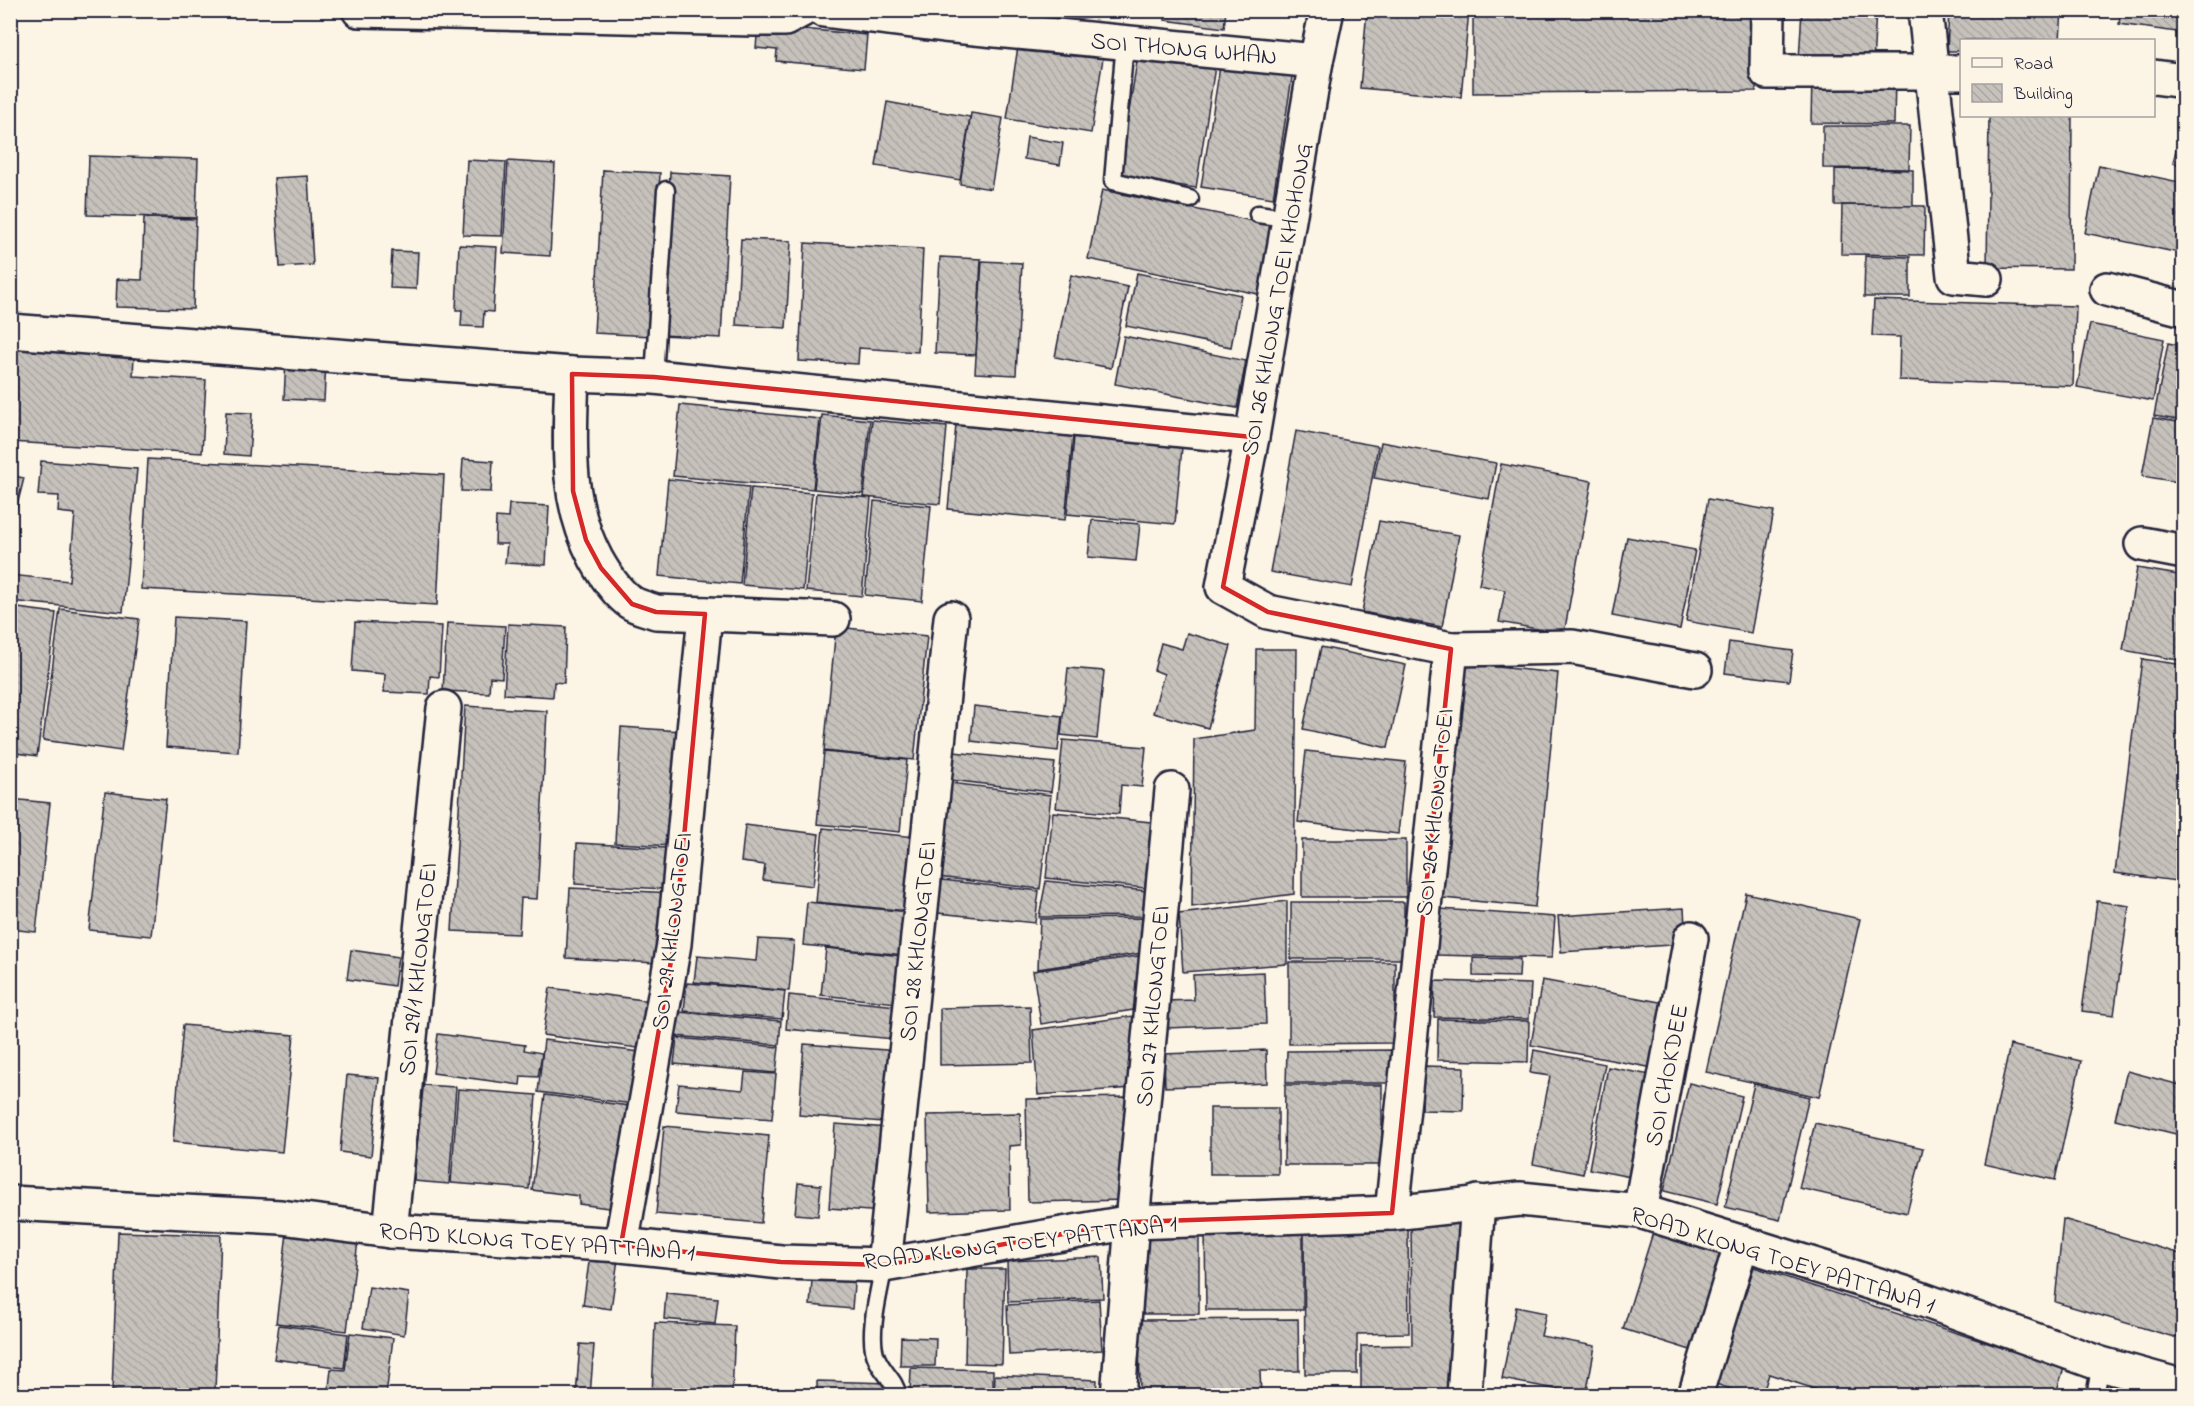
<svg xmlns="http://www.w3.org/2000/svg" width="2194" height="1406" viewBox="0 0 2194 1406" font-family="'Indie Flower',sans-serif">
<style>
.building{fill:url(#building-back-hatch);stroke:#22223b;stroke-width:1.5}
.lines{fill:none;stroke-linecap:round;stroke-linejoin:round}
.lane-casing{stroke:#22223b;stroke-width:21}
.street-casing{stroke:#22223b;stroke-width:38}
.secondary-casing{stroke:#22223b;stroke-width:38}
.lane{stroke:#fcf5e5;stroke-width:16}
.street{stroke:#fcf5e5;stroke-width:33}
.secondary{stroke:#fcf5e5;stroke-width:33}
.marked{fill:none;stroke:#d62828;stroke-width:4.5;stroke-linejoin:round}
.labels{text-anchor:middle;stroke-width:5;stroke-linejoin:round;paint-order:stroke}
.street-label{font-size:24px;fill:#22223b;stroke:#fcf5e5}
</style>
<defs>
<pattern id="building-back-hatch" width="6" height="6" patternUnits="userSpaceOnUse" patternTransform="scale(1.5)"><rect width="6" height="6" fill="#c6c1bb"/><path d="M-1 5l2 2M0 0l6 6M5-1l2 2" fill="none" stroke="#aaa6a2"/></pattern>
</defs>
<rect width="100%" height="100%" fill="#fcf5e5"/>
<filter id="ink" filterUnits="userSpaceOnUse"><feTurbulence type="fractalNoise" baseFrequency=".0167" numOctaves="2"/><feDisplacementMap in="SourceGraphic" scale="12" xChannelSelector="R" yChannelSelector="G"/><feConvolveMatrix kernelMatrix="1 2 1 2 8 2 1 2 1" color-interpolation-filters="sRGB"/></filter>
<g filter="url(#ink)">
<g class="building">
<path d="M1166 10H1226L1224 28 1165 20Z"/>
<path d="M1367 10H1469L1461 97 1360 88Z"/>
<path d="M1473 10H1756V91L1473 93Z"/>
<path d="M1802 10H1876L1873 64 1799 60Z"/>
<path d="M1949 10H2062L2060 40H1962V51H1947Z"/>
<path d="M2121 10H2184V33L2119 24Z"/>
<path d="M758 25 867 35 864 69 776 61 777 50 756 48Z"/>
<path d="M1020 33 1105 46 1091 133 1007 119Z"/>
<path d="M1139 48 1216 60 1196 188 1119 176Z"/>
<path d="M1221 60 1293 71 1273 198 1201 187Z"/>
<path d="M1812 76 1895 77 1894 124 1811 123Z"/>
<path d="M887 102 970 117 960 180 876 166Z"/>
<path d="M971 113 1003 118 991 189 960 184Z"/>
<path d="M2184 115V166L2173 163Z"/>
<path d="M1989 116H2072L2071 269 1987 268Z"/>
<path d="M1823 126H1910L1909 169 1823 168Z"/>
<path d="M1027 137 1063 143 1060 165 1024 159Z"/>
<path d="M89 156 198 159 196 218 87 215Z"/>
<path d="M467 160 506 162 502 236 463 235Z"/>
<path d="M508 161 555 164 550 256 503 253Z"/>
<path d="M2099 165 2184 183V254L2085 233Z"/>
<path d="M1835 169 1913 170V206L1835 205Z"/>
<path d="M603 170 660 173 651 336 594 333Z"/>
<path d="M670 172 730 176 721 338 661 335Z"/>
<path d="M308 176 313 265 280 267 274 178Z"/>
<path d="M1102 190 1277 226 1263 295 1088 259Z"/>
<path d="M1842 205 1925 206 1924 255 1841 254Z"/>
<path d="M144 218 196 219 193 309 116 307 117 279 142 280Z"/>
<path d="M741 239 791 241 786 328 736 325Z"/>
<path d="M805 243 923 249 918 352 859 348 858 364 799 361Z"/>
<path d="M459 245 497 247 493 312 484 311 483 327 461 326 462 310H456Z"/>
<path d="M392 251 418 252 416 289 390 288Z"/>
<path d="M1865 256 1910 257V297H1864Z"/>
<path d="M940 257 981 259 976 355 935 353Z"/>
<path d="M982 261 1022 263 1016 375 975 373Z"/>
<path d="M1137 273 1241 295 1231 347 1126 326Z"/>
<path d="M1071 275 1128 287 1111 368 1055 357Z"/>
<path d="M1874 300 2076 306 2073 386 1899 380 1900 337 1872 336Z"/>
<path d="M2090 324 2164 339 2153 401 2077 387Z"/>
<path d="M1124 336 1246 361 1237 408 1115 384Z"/>
<path d="M2168 343 2184 346V421L2154 416Z"/>
<path d="M11 349 134 356 133 376 206 380 202 453 10 442Z"/>
<path d="M286 359 326 361 324 401 284 399Z"/>
<path d="M680 405 820 419 813 489 673 476Z"/>
<path d="M226 412 252 413 249 456 224 454Z"/>
<path d="M822 415 870 420 863 494 814 489Z"/>
<path d="M2153 418 2184 423V483L2142 476Z"/>
<path d="M872 420 947 427 940 504 864 497Z"/>
<path d="M956 425 1073 436 1065 520 948 509Z"/>
<path d="M1296 431 1378 446 1352 587 1270 572Z"/>
<path d="M1074 437 1182 447 1175 524 1067 514Z"/>
<path d="M1381 442 1496 463 1489 499 1374 478Z"/>
<path d="M148 459 444 475 437 605 141 589Z"/>
<path d="M463 459 493 461 491 492 461 491Z"/>
<path d="M41 461 137 469 123 612 10 601V575L69 581 75 514 58 512 59 496 38 495Z"/>
<path d="M1501 464 1592 481 1564 634 1499 622 1505 590 1479 585Z"/>
<path d="M10 475 24 478 10 534Z"/>
<path d="M668 479 749 487 740 584 659 576Z"/>
<path d="M751 488 812 493 803 590 742 585Z"/>
<path d="M816 493 871 498 862 596 806 591Z"/>
<path d="M1708 499 1774 511 1751 633 1686 621Z"/>
<path d="M874 501 931 506 922 601 865 595Z"/>
<path d="M509 504 549 506 546 565 505 563 507 544H495L496 517 508 518Z"/>
<path d="M1092 520 1140 524 1136 561 1088 557Z"/>
<path d="M1379 521 1459 535 1442 627 1362 612Z"/>
<path d="M1627 537 1695 550 1680 629 1612 616Z"/>
<path d="M2137 568 2184 576V661L2123 650Z"/>
<path d="M10 607 56 613 37 756 10 752Z"/>
<path d="M60 609 139 619 121 751 43 740Z"/>
<path d="M174 617 246 621 238 752 166 747Z"/>
<path d="M355 622 442 626 439 677 430 676 429 694 384 692 385 674 352 671Z"/>
<path d="M447 623 505 626 502 678 490 677 489 693 443 691Z"/>
<path d="M508 624 566 627 564 683 554 682 553 697 504 694Z"/>
<path d="M836 627 927 636 914 760 824 751Z"/>
<path d="M1187 633 1231 646 1208 728 1153 713 1164 674 1154 670 1161 643 1182 649Z"/>
<path d="M1729 642 1793 651 1789 681 1725 673Z"/>
<path d="M1321 647 1406 665 1388 748 1303 729Z"/>
<path d="M1256 649H1297L1294 894 1192 907 1194 739 1255 730Z"/>
<path d="M2142 659 2184 665V882L2115 873Z"/>
<path d="M1465 664 1558 673 1535 907 1443 898Z"/>
<path d="M1068 668 1104 671 1097 739 1061 735Z"/>
<path d="M465 706 547 711 537 899 521 898 519 934 452 931Z"/>
<path d="M974 706 1062 716 1058 751 971 741Z"/>
<path d="M621 727 681 731 674 846 615 843Z"/>
<path d="M1063 740 1146 747 1142 787 1121 785 1119 814 1056 808Z"/>
<path d="M1306 751 1406 762 1398 834 1298 822Z"/>
<path d="M824 752 907 760 900 832 817 824Z"/>
<path d="M954 752 1055 763 1051 792 951 780Z"/>
<path d="M950 783 1051 795 1040 889 938 877Z"/>
<path d="M105 792 166 799 151 936 89 930Z"/>
<path d="M10 799 50 803 36 932 10 929Z"/>
<path d="M1053 812 1151 822 1145 888 1046 878Z"/>
<path d="M745 825 819 834 813 886 763 880 765 865 741 862Z"/>
<path d="M823 828 926 838 918 912 816 902Z"/>
<rect x="1302" y="840" width="104" height="57"/>
<path d="M577 843 666 848 664 889 575 884Z"/>
<path d="M942 880 1039 891 1035 923 938 913Z"/>
<path d="M1046 881 1148 891 1145 916 1039 917Z"/>
<path d="M570 888 674 893 672 935 657 934 656 963 566 958Z"/>
<path d="M1746 893 1860 919 1819 1097 1706 1072Z"/>
<path d="M1287 901V964L1183 972 1179 914Z"/>
<path d="M2097 901 2129 906 2114 1015 2082 1011Z"/>
<path d="M807 902 909 912 905 955 803 945Z"/>
<rect x="1291" y="902" width="113" height="57"/>
<path d="M1684 908 1686 944 1561 952 1558 916Z"/>
<path d="M1440 909 1555 917 1552 958 1436 955Z"/>
<path d="M1146 918 1142 953 1038 969 1040 919Z"/>
<path d="M758 939 794 941 789 991 694 982 697 956 756 961Z"/>
<path d="M826 948 902 956 897 1003 821 995Z"/>
<path d="M351 950 398 957 394 986 347 979Z"/>
<path d="M1145 955 1140 1009 1041 1024 1033 971Z"/>
<path d="M1473 958 1520 959 1519 977 1473 976Z"/>
<path d="M1289 962H1395V1043L1289 1044Z"/>
<path d="M1264 972 1266 1024 1167 1028 1166 1001 1194 1000 1193 975Z"/>
<path d="M1542 980 1671 1004 1659 1069 1531 1045Z"/>
<path d="M1435 981 1531 984 1529 1019 1434 1017Z"/>
<path d="M687 983 785 991 782 1019 684 1011Z"/>
<path d="M550 988 651 1001 645 1049 543 1035Z"/>
<path d="M789 995 897 1006 894 1039 786 1029Z"/>
<path d="M1030 1006 1032 1063 940 1065V1008Z"/>
<path d="M678 1012 781 1021 779 1045 675 1036Z"/>
<path d="M1140 1015 1133 1088 1038 1095 1033 1030Z"/>
<path d="M1438 1019 1529 1021 1528 1062 1437 1060Z"/>
<path d="M183 1025 294 1035 282 1152 173 1142Z"/>
<path d="M438 1034 525 1045 524 1050 542 1053 538 1077 521 1076 520 1085 433 1073Z"/>
<path d="M677 1038 779 1047 776 1073 674 1064Z"/>
<path d="M544 1040 648 1053 641 1105 538 1092Z"/>
<path d="M804 1044 900 1051 895 1123 799 1115Z"/>
<path d="M2010 1045 2081 1061 2055 1180 1984 1164Z"/>
<path d="M1266 1050 1267 1083 1165 1087 1164 1054Z"/>
<path d="M1393 1050V1083H1286L1287 1051Z"/>
<path d="M1534 1050 1605 1064 1583 1174 1533 1164 1550 1076 1530 1073Z"/>
<path d="M1423 1066 1464 1067 1463 1111 1422 1110Z"/>
<path d="M1608 1067 1656 1076 1636 1178 1589 1169Z"/>
<path d="M2127 1071 2184 1086V1136L2115 1119Z"/>
<path d="M745 1072 776 1074 772 1119 676 1111 679 1084 743 1090Z"/>
<path d="M347 1075 379 1078 371 1156 340 1152Z"/>
<path d="M1689 1083 1742 1096 1717 1204 1664 1191Z"/>
<path d="M1754 1084 1809 1097 1780 1220 1725 1207Z"/>
<path d="M422 1085 456 1087 449 1184 414 1181Z"/>
<path d="M1285 1085H1382V1165H1284Z"/>
<path d="M458 1089 536 1095 529 1189 451 1183Z"/>
<path d="M545 1095 637 1107 623 1210 579 1204V1196L532 1190Z"/>
<path d="M1127 1097 1128 1200 1028 1202 1026 1099Z"/>
<rect x="1210" y="1108" width="68" height="66"/>
<path d="M1020 1113 1021 1145 1009 1146 1010 1210 929 1212 927 1115Z"/>
<path d="M1815 1123 1923 1148 1907 1213 1799 1188Z"/>
<path d="M835 1124 889 1128 883 1212 829 1208Z"/>
<path d="M664 1126 769 1136 761 1223 656 1214Z"/>
<path d="M798 1183 821 1185 818 1216 795 1214Z"/>
<path d="M1411 1218H1463L1450 1396H1361V1346L1412 1345Z"/>
<path d="M2063 1219 2184 1255V1340L2055 1302Z"/>
<path d="M1408 1225 1409 1333 1357 1334V1374H1305L1304 1226Z"/>
<path d="M1655 1226 1730 1249 1697 1352 1623 1329Z"/>
<path d="M1303 1230V1310H1206L1205 1231Z"/>
<path d="M118 1232 221 1235 215 1391 195 1390V1396H133V1392L112 1391Z"/>
<path d="M287 1233 358 1241 347 1331 276 1323Z"/>
<path d="M1199 1237V1314H1135V1238Z"/>
<path d="M590 1255 618 1259 611 1309 583 1305Z"/>
<path d="M1101 1257 1103 1298 1008 1302 1007 1261Z"/>
<path d="M1754 1267 2064 1368 2055 1396H1836L1769 1374 1762 1396H1751L1716 1384Z"/>
<path d="M813 1268 855 1272 852 1309 810 1305Z"/>
<path d="M967 1269H1005L1002 1364 965 1363Z"/>
<path d="M369 1287 409 1293 404 1335 363 1328Z"/>
<path d="M666 1293 718 1298 715 1324 664 1319Z"/>
<path d="M1099 1300 1102 1350 1009 1355 1007 1305Z"/>
<path d="M1516 1307 1546 1313 1541 1336 1595 1346 1586 1395 1502 1379Z"/>
<path d="M1298 1319 1299 1371H1260L1261 1395 1140 1396 1139 1320Z"/>
<path d="M655 1323 735 1326 732 1396H652Z"/>
<path d="M279 1325 348 1334 344 1368 274 1359Z"/>
<path d="M350 1333 393 1338 386 1396H328L331 1369 345 1370Z"/>
<path d="M901 1337 936 1338 935 1366H900Z"/>
<path d="M580 1344 594 1345 590 1396H576Z"/>
<path d="M911 1368 993 1370V1396H910Z"/>
<path d="M995 1375 1097 1380 1096 1396H994Z"/>
<path d="M817 1381 892 1383V1396H817Z"/>
<path d="M2110 1385 2171 1396H2108Z"/>
</g>
<g class="lines">
<g class="lane-casing">
<g id="lane">
<path d="M1125 42 1113 181 1190 199"/>
<path d="M1258 214 1291 219"/>
<path d="M654 377 666 190"/>
<path d="M884 1265C880 1289 866 1337 877 1359 883 1373 895 1380 898 1396"/>
<path d="M2095 1396 2101 1364"/>
</g>
</g>
<g class="street-casing">
<g id="street">
<path d="M359 10 754 19H785L802 10"/>
<path d="M823 10 944 25 1316 61"/>
<path d="M1327 10 1316 61 1252 437 1223 587 1268 612 1451 649 1392 1213"/>
<path d="M1768 10 1767 72H1962"/>
<path d="M1925 10 1954 276 1986 279"/>
<path d="M2154 77 2184 81"/>
<path d="M2107 289 2184 309"/>
<path d="M10 331 572 374 654 377 1252 437"/>
<path d="M572 374C570 440 564 499 596 559 605 575 616 592 630 602 637 607 648 609 656 612L833 619"/>
<path d="M2142 544 2184 552"/>
<path d="M1451 649 1572 647 1695 670"/>
<path d="M1640 1211 1691 938"/>
<path d="M390 1231 444 708"/>
<path d="M621 1245 674 944 705 614"/>
<path d="M884 1265 951 618"/>
<path d="M1118 1396 1132 1222 1172 790"/>
<path d="M1464 1396 1478 1202"/>
<path d="M1695 1396 1742 1242"/>
</g>
</g>
<g class="secondary-casing">
<path id="secondary" d="M10 1203 281 1217 390 1231 621 1245 781 1262 884 1265 1132 1222 1392 1213 1520 1199 1640 1211 1904 1293 2101 1364 2184 1387"/>
</g>
<use href="#lane" class="lane"/>
<use href="#street" class="street"/>
<use href="#secondary" class="secondary"/>
</g>
</g>
<path class="marked" d="M572 374 654 377 1252 437 1223 587 1268 612 1451 649 1392 1213 1132 1222 884 1265 781 1262 621 1245 674 944 705 614 656 612 632 604 601 568 586 540 573 491Z"/>
<g class="labels">
<g class="street-label">
<text transform="translate(1184 48) rotate(5)" y="8">SOI THONG WHAN</text>
<text transform="translate(1276 299) rotate(-80)" y="8">SOI 26 KHLONG TOEI KHOHONG</text>
<text transform="translate(1434 812) rotate(-84)" y="8">SOI 26 KHLONG TOEI</text>
<text transform="translate(671 931) rotate(-83)" y="8">SOI 29 KHLONGTOEI</text>
<text transform="translate(917 941) rotate(-84)" y="8">SOI 28 KHLONGTOEI</text>
<text transform="translate(417 969) rotate(-84)" y="8">SOI 29/1 KHLONGTOEI</text>
<text transform="translate(1152 1006) rotate(-85)" y="8">SOI 27 KHLONGTOEI</text>
<text transform="translate(1666 1075) rotate(-79)" y="8">SOI CHOKDEE</text>
<text transform="translate(537 1241) rotate(4)" y="8">ROAD KLONG TOEY PATTANA 1</text>
<text transform="translate(1020 1242) rotate(-7)" y="8">ROAD KLONG TOEY PATTANA 1</text>
<text transform="translate(1783 1259) rotate(17)" y="8">ROAD KLONG TOEY PATTANA 1</text>
</g>
</g>
<rect width="2194" height="1406" fill="none" stroke="#fcf5e5" stroke-width="36"/>
<rect x="18" y="18" width="2158" height="1370" fill="none" stroke="#22223b" stroke-width="2" filter="url(#ink)"/>
<rect x="1960" y="39" width="195" height="78" fill="#fcf5e5" stroke="#a5a1a1" stroke-width="1.5"/>
<rect x="1972" y="58" width="30" height="9" fill="#fcf5e5" stroke="#a5a1a1" stroke-width="1.5"/>
<text x="2014" y="69" font-size="18" fill="#22223b">Road</text>
<rect x="1972" y="84" width="30" height="18" fill="url(#building-back-hatch)" stroke="#a5a1a1" stroke-width="1.5"/>
<text x="2014" y="99" font-size="18" fill="#22223b">Building</text>
</svg>
